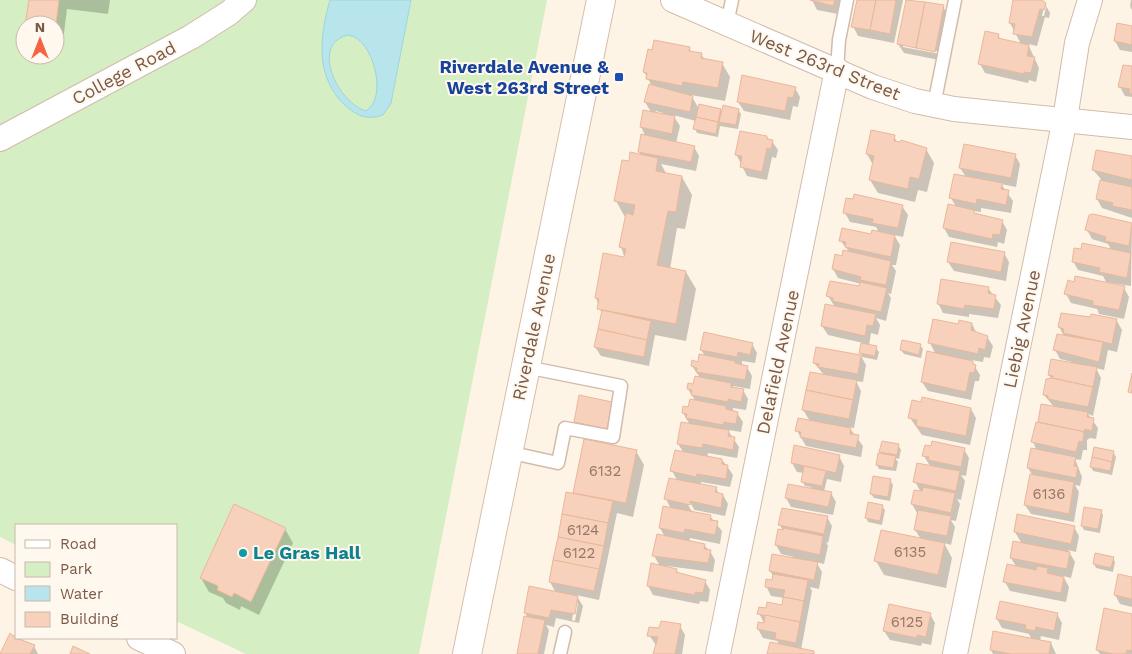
<svg xmlns="http://www.w3.org/2000/svg" width="1132" height="654" viewBox="0 0 1132 654" font-family="'Work Sans',sans-serif">
<style>
.green{fill:#d5eec3;fill-rule:evenodd}
.water{fill:#b8e5eb;stroke:#9dd5de;fill-rule:evenodd}
.shadow{fill:#0003;fill-rule:evenodd}
.building{fill:#f7d1bb;stroke:#ebb799}
.lines{fill:none;stroke-linecap:round;stroke-linejoin:round}
.lane-casing{stroke:#d2bbaa;stroke-width:15}
.street-casing{stroke:#d2bbaa;stroke-width:26}
.secondary-casing{stroke:#d8bdaa;stroke-width:30}
.lane{stroke:#fff;stroke-width:12}
.street{stroke:#fff;stroke-width:24}
.secondary{stroke:#fff;stroke-width:28}
.transit-dot{fill:#1a4fb4;stroke:#fff8ef;stroke-width:2}
.culture-dot{fill:#0f9aa8;stroke:#fff8ef;stroke-width:2}
.labels{text-anchor:middle;stroke-width:4;stroke-linejoin:round;paint-order:stroke}
.number-label{font-size:15px;fill:#9a7764}
.street-label{font-size:18px;fill:#7b5947;stroke:#fff8ef}
.transit-label{font-size:18px;font-weight:bold;fill:#164399;stroke:#fff8ef;text-anchor:end}
.culture-label{font-size:18px;font-weight:bold;fill:#0d838f;stroke:#fff8ef;text-anchor:start}
</style>
<rect width="100%" height="100%" fill="#fef4e6"/>
<path class="green" d="M0 0H547L419 654H246L176 621V525H16V545L0 537ZM25 25H55V55H25Z"/>
<path class="water" d="M330 0H411L391 103 383 115C368 120 359 117 347 107 315 79 319 38 330 0ZM349 35C374 40 388 98 366 111 336 102 310 42 349 35Z"/>
<g class="shadow">
<path d="M30 0H110L108 14 67 9 62 49 55 48V25H27Z"/>
<path d="M812 0H841L838 14 817 10Z"/>
<path d="M858 0H903L894 43 858 36 853 26Z"/>
<path d="M907 0 943 6 948 16 939 60 904 53 898 44ZM903 44 941 52 940 54 903 47Z"/>
<path d="M1014 0 1045 4 1050 13 1049 18 1045 17 1037 46 1028 44 1039 68 1036 82 1029 80 1028 83 985 73 980 64 998 35 1001 40 1021 44 1010 23ZM1044 7H1046L1044 16H1042Z"/>
<path d="M1131 0H1132V10L1130 6Z"/>
<path d="M1132 28V52L1120 50 1115 41Z"/>
<path d="M689 48 692 53 701 54 705 60 722 63 730 77 725 101 691 95 699 109 700 106 723 111 738 110 741 114 738 129 720 126 718 137 697 133 695 129 696 121 673 115 680 126 676 143 694 147 699 156 696 171 661 164 667 175 682 177 692 195 685 229 677 228 670 269 686 272 696 289 686 341 655 335 649 366 601 356 595 347 602 314 596 298 625 259 621 247 626 219 616 201 630 163 641 156 639 151 646 137 641 127 651 112 645 102 652 86 644 72ZM656 111 663 113V115L654 113Z"/>
<path d="M1132 68V97L1125 96 1120 87Z"/>
<path d="M795 88 800 97 798 107 793 106 790 120 744 111 738 102Z"/>
<path d="M766 137 772 141 778 150 776 158 772 157 767 180 747 176 736 154Z"/>
<path d="M894 137 898 143 926 149 934 163 927 192 918 190 915 202 878 193 870 180 873 165 867 154Z"/>
<path d="M1015 155 1020 164 1016 187 1001 184 1013 201 1011 213 981 208V212L973 211 976 215 1002 221 1007 230 1004 244 998 242 997 247 949 237 944 228 949 206 956 207 951 198 966 177 960 168Z"/>
<path d="M1132 158V218L1102 208 1097 199 1101 179 1093 170Z"/>
<path d="M902 206 908 215 903 237 894 235 900 245 896 265H892L896 271 891 294 888 293 891 298 886 321 876 318 880 325 878 335 871 333 869 346 876 348 879 352 877 360 862 357 861 353 863 343 828 335 822 326 835 307 828 296 860 287 861 284 838 278 833 269 842 257 850 253 840 240 879 233 876 227 850 222 845 213Z"/>
<path d="M1090 216 1132 224 1131 286 1106 282 1103 276 1078 270 1073 261 1112 251 1108 244 1092 239 1087 230Z"/>
<path d="M1004 253 1009 262 1006 281 954 271 948 262Z"/>
<path d="M988 288 1001 305 998 318 969 314V317L943 313 938 303Z"/>
<path d="M1124 288 1129 297 1124 319 1099 314 1097 309 1071 303 1066 294Z"/>
<path d="M1117 321 1122 330 1117 352 1108 350 1104 370 1096 368 1101 378 1093 416 1088 414 1098 428 1096 439 1090 438 1087 440V450H1083L1081 460 1075 459 1082 477 1080 486 1075 485 1079 492 1074 522 1031 514 1025 505 1033 476 1028 468 1037 451 1033 442 1040 424 1039 421 1055 408 1044 395 1053 382 1049 375 1072 362 1060 359 1055 350 1064 336 1059 327Z"/>
<path d="M972 324 977 334 987 337 993 346 990 358 984 357 983 362 971 360 980 375 979 381H975L971 400 928 391 922 382 936 355 930 343 959 326Z"/>
<path d="M752 344 757 353 755 363 742 361V366L747 367 752 376 750 389 733 386V388L743 390 748 399 746 410 733 408V412L737 413 743 422 741 432 729 430V432L739 447 737 458 708 453 707 458 722 460 727 466 733 475 730 487 701 482V485L716 488 719 494 723 495 728 504 725 516 695 510V511L688 499 685 500 693 513 710 516 722 531 720 544 690 538 689 542 704 545 710 551 715 560 713 572 667 566 666 568 676 570 679 574 705 581 710 590 708 602 700 601 699 604 653 595 648 586 660 566 654 556 665 537 660 528 671 509 666 499 677 480 672 471 684 453 678 444 690 425 683 413 696 402 688 389 701 379 692 366 705 356 701 350Z"/>
<path d="M920 345 923 349 921 358 904 354 901 350Z"/>
<path d="M861 356 866 365 863 382 856 381 861 391 854 428 849 427 863 446 861 457 806 446 797 431 810 421 803 410 825 376 814 363Z"/>
<path d="M611 403 617 412 612 437 580 431 575 422Z"/>
<path d="M971 409 976 418 970 445 922 435 910 418Z"/>
<path d="M898 445 901 450 899 459 895 458 898 462 896 471 879 469 877 465 883 455 881 451Z"/>
<path d="M964 449 969 458 966 476 961 475 965 481 961 500 957 499 960 504 956 521 951 520 955 527 951 545 944 543 952 558 946 588 884 575 876 561 921 539 915 530 917 513 912 504 921 492 915 482 930 466 924 456Z"/>
<path d="M636 451 644 465 633 517 617 513 599 600 576 595 583 606 579 623 556 618 554 627 546 625 549 630 544 654H518L528 618 525 613 556 593 550 582 576 496 575 492ZM575 603H578L575 621 572 620Z"/>
<path d="M1113 452 1116 457 1112 475 1093 471 1091 467Z"/>
<path d="M839 456 844 466 841 482 827 479 824 492 831 493 836 502 833 515 791 507 786 498 811 489V487L805 486 802 481 804 473 797 472 792 463Z"/>
<path d="M890 480 893 485 890 501 874 498 871 494Z"/>
<path d="M882 506 885 510 882 525 868 522 866 517Z"/>
<path d="M1101 511 1103 515 1100 533 1084 530 1082 526Z"/>
<path d="M827 517 832 526 828 543 826 542 828 546 824 564 816 562 822 572 819 589 810 587 812 591 801 650 814 654H769L780 646 777 641 763 638 758 629 765 625 759 613 783 606 785 598 771 596 766 586 773 581 774 577 770 571 794 557 781 554 776 545 783 531 780 525Z"/>
<path d="M1074 527 1079 536 1076 552 1068 550 1075 562 1071 578 1063 576 1069 587 1066 602 1010 591 1005 582 1017 568 1011 558 1022 544 1015 532Z"/>
<path d="M285 529 293 543 259 615 241 606 240 610 226 603 223 598 209 592 201 578Z"/>
<path d="M1113 558 1115 562 1113 572 1096 568 1094 564Z"/>
<path d="M1132 578V607L1120 604 1115 595Z"/>
<path d="M930 614 935 623 931 645 922 643 921 646 890 640 884 631Z"/>
<path d="M1057 614 1062 623 1059 640 1041 636 1040 641 1051 643 1056 654H993L991 650 1032 640 1029 634 1002 628 997 619Z"/>
<path d="M1132 616V654H1100L1097 650Z"/>
<path d="M680 626 685 635 682 654H654L656 645 649 635Z"/>
<path d="M11 634 34 646 38 654H1Z"/>
</g>
<g class="building">
<path d="M29 0H59L55 33V25H25Z"/>
<path d="M810 0H835L833 6Z"/>
<path d="M857 0H876L870 30 851 27Z"/>
<path d="M876 0H896L890 34 870 30Z"/>
<path d="M906 0 925 2 916 48 897 44Z"/>
<path d="M1013 0H1042L1046 3 1044 10 1040 9 1032 37 1013 34 1015 24 1009 23Z"/>
<path d="M925 2 944 5 935 52 916 48Z"/>
<path d="M1117 23 1132 26V45L1114 41Z"/>
<path d="M985 31 999 34 998 38 1029 45 1027 56 1035 57 1031 73 1024 72V74L978 64Z"/>
<path d="M654 40 690 47 689 51 702 53 701 58 723 62 718 88 683 82 682 86 646 79 647 73 643 72 648 49 652 50Z"/>
<path d="M1123 65 1132 66V94L1129 93 1130 89 1118 87Z"/>
<path d="M742 75 796 87 793 98 788 97 785 111 737 102Z"/>
<path d="M649 84 693 96 690 112 644 102Z"/>
<path d="M699 104 721 109 718 122 696 117Z"/>
<path d="M723 105 739 109 736 125 719 122Z"/>
<path d="M643 110 675 116 672 134 640 127Z"/>
<path d="M696 117 718 122 716 134 693 129Z"/>
<path d="M871 130 895 135 894 141 900 142 901 140 927 148 919 179 910 177 908 189 869 180 874 156 866 154Z"/>
<path d="M740 131 767 136V139L773 140 771 149 767 148 762 172 740 167 742 156 735 155Z"/>
<path d="M641 134 695 146 691 162 638 152Z"/>
<path d="M964 144 1016 154 1011 178 959 168Z"/>
<path d="M1096 150 1132 156V180L1092 170Z"/>
<path d="M630 152 658 158 656 171 682 176 676 212 668 211 657 265 686 271 676 324 597 309 599 299 595 298 603 253 624 257 626 249 619 247 626 213 633 215 635 205 614 201 622 160 629 161Z"/>
<path d="M954 174 1003 183 1001 189 1009 190 1006 205 977 199 976 204 949 198Z"/>
<path d="M1100 180 1132 187V210L1112 206 1113 203 1096 199Z"/>
<path d="M854 194 903 205 898 228 872 223 873 219 843 213 846 198 853 199Z"/>
<path d="M948 204 974 210V213L1003 220 1000 235 993 234 992 239 943 228Z"/>
<path d="M1093 214 1132 223 1129 246 1105 241 1106 237 1085 230 1089 215Z"/>
<path d="M842 228 871 234 872 230 895 235 891 257 845 247 846 242 839 241Z"/>
<path d="M951 242 1005 252 1001 272 947 262Z"/>
<path d="M1082 243 1131 253 1127 278 1099 272 1100 268 1072 262 1074 248 1081 249Z"/>
<path d="M843 250 891 261 886 285 860 280 861 277 832 269 835 254 842 256Z"/>
<path d="M1075 276 1125 286 1119 310 1093 305V301L1064 294 1068 280 1074 282Z"/>
<path d="M941 279 989 287 988 293 996 295 994 309 965 305 964 309 937 304Z"/>
<path d="M830 281 859 286 860 282 887 288 881 312 833 301V298L826 296Z"/>
<path d="M825 304 876 314 873 326 867 325 865 336 821 326Z"/>
<path d="M602 310 651 321 647 340 598 329Z"/>
<path d="M1061 313 1090 317 1091 314 1117 319 1112 344 1063 333 1064 329 1058 327Z"/>
<path d="M933 319 958 324 959 320 972 323 971 330 988 336 985 350 979 348 978 354 928 343Z"/>
<path d="M598 329 647 340 644 357 594 347Z"/>
<path d="M704 332 753 343 750 355 738 352 737 357 700 350Z"/>
<path d="M1057 334 1103 342 1099 362 1053 350Z"/>
<path d="M902 340 921 344 919 355 900 350Z"/>
<path d="M861 343 877 346 875 356 859 353Z"/>
<path d="M816 347 861 355 858 374 818 367 819 364 813 363Z"/>
<path d="M927 351 973 361V364L976 365 974 373 970 372 966 392 921 382Z"/>
<path d="M699 354 735 361V363L748 366 745 380 696 372 697 368 691 366 692 360 698 362Z"/>
<path d="M1051 359 1097 367 1093 387 1052 378 1053 376 1048 375Z"/>
<path d="M810 372 857 380 853 400 806 390Z"/>
<path d="M1132 373V393L1128 392Z"/>
<path d="M695 376 731 383V387L744 389 741 402 728 399V402L691 395 692 390 687 389 688 383 693 384Z"/>
<path d="M1052 378 1093 387 1088 407 1048 399V396L1043 395 1046 379Z"/>
<path d="M806 390 853 400 849 419 802 410Z"/>
<path d="M579 395 612 402 607 429 574 422Z"/>
<path d="M922 397 971 408 966 436 916 426 917 420 908 418 912 400 921 402Z"/>
<path d="M690 399 726 406V409L738 412 736 424 724 422 723 425 686 418 687 414 682 413 683 406 688 407Z"/>
<path d="M1041 404 1088 412 1087 417 1094 418 1092 431 1085 429 1084 432 1038 422Z"/>
<path d="M798 418 851 428 850 434 859 435 856 448 800 437 801 432 795 431Z"/>
<path d="M681 422 729 430 728 436 735 437 733 450 703 444 702 448 677 444Z"/>
<path d="M1036 422 1081 431 1084 433 1083 442 1079 441 1076 452 1031 442Z"/>
<path d="M584 439 637 450 626 503 573 493Z"/>
<path d="M882 441 899 444 897 455 879 452Z"/>
<path d="M932 441 965 448 961 467 928 460 929 457 922 456 925 445 931 446Z"/>
<path d="M794 445 840 455 836 473 791 463Z"/>
<path d="M1094 447 1114 451 1112 462 1092 457Z"/>
<path d="M1031 448 1076 457 1074 466 1078 467 1076 478 1027 468Z"/>
<path d="M675 450 722 459V464L728 465 726 479 697 474 696 477 670 471Z"/>
<path d="M878 453 896 456 893 468 876 465Z"/>
<path d="M1092 457 1112 462 1110 471 1090 467Z"/>
<path d="M917 463 960 471 956 491 913 482Z"/>
<path d="M804 466 826 471 822 486 801 482Z"/>
<path d="M1030 474 1074 482 1069 514 1024 505Z"/>
<path d="M873 476 891 479 888 497 870 494Z"/>
<path d="M669 478 717 487 715 492 723 494 721 508 690 501V505L664 499Z"/>
<path d="M788 484 832 492 828 507 785 498Z"/>
<path d="M923 487 955 493 951 513 911 504 914 490 922 491Z"/>
<path d="M566 492 613 501 608 523 562 514Z"/>
<path d="M868 502 883 505 880 521 865 518Z"/>
<path d="M234 504 286 528 251 602 234 593 232 597 217 590 218 586 200 578Z"/>
<path d="M663 506 711 515 710 520 718 521 715 535 685 529 684 533 659 528Z"/>
<path d="M1084 507 1102 510 1098 529 1081 526Z"/>
<path d="M782 508 828 516 824 534 778 525Z"/>
<path d="M918 510 951 516 947 536 914 530Z"/>
<path d="M562 514 608 523 604 546 558 537Z"/>
<path d="M1017 514 1075 526 1071 544 1014 532Z"/>
<path d="M784 528 823 536 820 555 775 545 778 529 783 530Z"/>
<path d="M881 530 945 543 938 575 874 561Z"/>
<path d="M657 534 705 544 704 549 711 550 708 563 652 556Z"/>
<path d="M558 537 604 546 599 570 553 560Z"/>
<path d="M1013 541 1070 552 1067 569 1010 558Z"/>
<path d="M1095 553 1114 557 1111 568 1093 564Z"/>
<path d="M772 554 818 562 814 580 769 571Z"/>
<path d="M553 560 599 569 594 591 549 582Z"/>
<path d="M651 563 677 569 676 572 706 580 703 593 695 592V595L647 586Z"/>
<path d="M1007 564 1036 570 1037 566 1048 568 1047 573 1064 577 1061 593 1003 582Z"/>
<path d="M773 574 808 580 804 601 783 597 785 590 765 587 766 579 772 580Z"/>
<path d="M1118 574 1132 577V599L1114 595Z"/>
<path d="M529 586 578 596 575 614 551 610 549 618 524 613Z"/>
<path d="M783 597 804 601 800 622 757 614 759 607 766 608 767 602 782 605Z"/>
<path d="M1000 601 1058 613 1054 631 1036 627 1035 631 1025 629 1026 625 996 619Z"/>
<path d="M889 604 931 613 926 637 917 635V638L883 631Z"/>
<path d="M1104 608 1132 614V651L1127 650 1126 654H1113L1096 650Z"/>
<path d="M765 615 800 622 796 643 775 639 776 633 757 629 758 622 764 623Z"/>
<path d="M524 616 545 620 538 654H517Z"/>
<path d="M661 621 681 624 675 654H653L658 637 647 636 649 627 659 628Z"/>
<path d="M993 631 1051 642 1049 654H1011L990 650Z"/>
<path d="M10 633 16 638 35 645 30 654H0Z"/>
<path d="M770 642 814 651V654H767Z"/>
<path d="M73 646 90 654H70Z"/>
</g>
<g class="lines">
<g class="lane-casing">
<g id="lane">
<path d="M727 24 732 0"/>
<path d="M837 70 839 40 847 0"/>
<path d="M934 105 955 0"/>
<path d="M508 452 558 463 565 428 613 437 621 386 526 367"/>
<path d="M560 654 565 632"/>
</g>
</g>
<g class="street-casing">
<g id="street">
<path d="M673 0 873 87 915 101 954 109 1132 127"/>
<path d="M0 139 191 37 229 13 244 0"/>
<path d="M0 570 16 578"/>
<path d="M139 638 173 654"/>
<path d="M718 654 837 70"/>
<path d="M955 654 1065 119 1077 43 1090 0"/>
</g>
</g>
<g class="secondary-casing">
<path id="secondary" d="M467 654 601 0"/>
</g>
<use href="#lane" class="lane"/>
<use href="#street" class="street"/>
<use href="#secondary" class="secondary"/>
</g>
<rect class="transit-dot" x="614" y="72" width="10" height="10" rx="2.5"/>
<circle class="culture-dot" cx="243" cy="553" r="5"/>
<g class="labels">
<g class="number-label">
<text x="605" y="476">6132</text>
<text x="1049" y="499">6136</text>
<text x="583" y="535">6124</text>
<text x="910" y="557">6135</text>
<text x="579" y="558">6122</text>
<text x="907" y="627">6125</text>
</g>
<g class="street-label">
<text transform="translate(825 65) rotate(22)" y="6">West 263rd Street</text>
<text transform="translate(124 73) rotate(-28)" y="6">College Road</text>
<text transform="translate(534 327) rotate(-78)" y="6">Riverdale Avenue</text>
<text transform="translate(1022 329) rotate(-78)" y="6">Liebig Avenue</text>
<text transform="translate(778 362) rotate(-78)" y="6">Delafield Avenue</text>
</g>
<g class="transit-label">
<text x="609" y="73">Riverdale Avenue &amp;<tspan x="609" dy="21">West 263rd Street</tspan></text>
</g>
<g class="culture-label">
<text x="253" y="559">Le Gras Hall</text>
</g>
</g>
<rect x="15" y="524" width="162" height="115" fill="#fff8ef" stroke="#cab8ac"/>
<rect x="25" y="540" width="25" height="8" fill="#ffffff" stroke="#cab8ac"/>
<text x="60" y="549" font-size="15" fill="#7b5947">Road</text>
<rect x="25" y="562" width="25" height="15" fill="#d5eec3" stroke="#cab8ac"/>
<text x="60" y="574" font-size="15" fill="#7b5947">Park</text>
<rect x="25" y="586" width="25" height="15" fill="#b8e5eb" stroke="#cab8ac"/>
<text x="60" y="599" font-size="15" fill="#7b5947">Water</text>
<rect x="25" y="612" width="25" height="15" fill="#f7d1bb" stroke="#cab8ac"/>
<text x="60" y="624" font-size="15" fill="#7b5947">Building</text>
<g transform="translate(40 40)"><circle r="24" fill="#fff8ef" stroke="#cab8ac"/>
<path d="M0-4L9 19L0 12L-9 19Z" fill="#f46440"/>
<text y="-8" font-size="14" font-weight="bold" text-anchor="middle" fill="#7b5947">N</text>
</g>
</svg>
